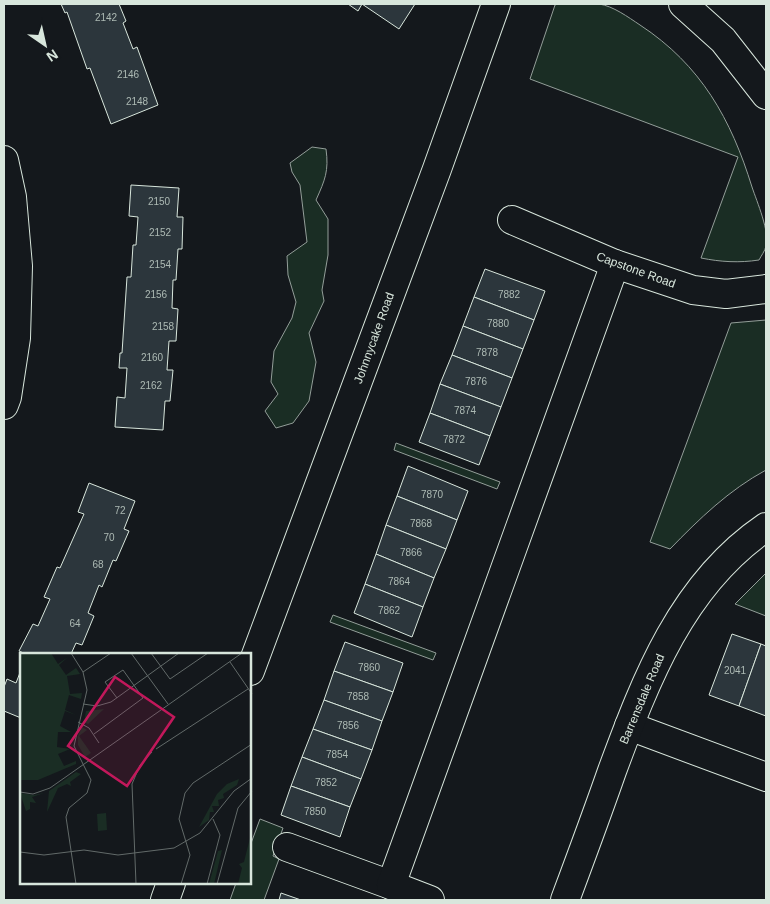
<svg xmlns="http://www.w3.org/2000/svg" width="770" height="904" viewBox="0 0 770 904" font-family="Helvetica,sans-serif">
<style>
.green{fill:#1a2d24;stroke:#939e99}
.building{fill:#2c363c;stroke:#d8e6dc}
.lines{fill:none;stroke-linecap:round;stroke-linejoin:round}
.minor-casing{stroke:#d8e6dc;stroke-width:30}
.minor{stroke:#14181c;stroke-width:28}
.labels{text-anchor:middle;stroke-width:4;stroke-linejoin:round;paint-order:stroke}
.number-label{font-size:10px;fill:#adbab4}
.street-label{font-size:12px;fill:#d8e6dc;stroke:#14181c}
.inset-road{fill:none;stroke:#626a69;stroke-width:1}
.view{fill:#c2185b;fill-opacity:0.15;stroke:#c2185b;stroke-width:2.5}
.inset-edge{fill:none;stroke:#d8e6dc;stroke-width:2.5}
</style>
<rect width="100%" height="100%" fill="#14181c"/>
<g class="green">
<path d="M557 4C570 4 586 1 599 4 613 6 628 17 640 25 701 65 731 119 752 187 757 202 770 232 766 246 765 251 761 256 759 260 739 263 721 262 701 258L738 157 530 79 555 5Z"/>
<path d="M312 147 326 149C329 171 325 180 316 200L328 219V255L322 290 324 301 309 333 316 362 309 401 293 423 276 428 265 411 278 394 271 382 274 351 292 318 296 302 288 275 287 256 307 242 300 185 292 172 290 163Z"/>
<path d="M766 320V470C729 490 699 519 670 549L650 542 731 323Z"/>
<path d="M396 443 500 482 497 489 394 450Z"/>
<path d="M766 573V616L735 604Z"/>
<path d="M333 615 436 653 433 660 330 622Z"/>
<path d="M260 819 283 828 273 856 279 859 264 900H230L236 883H250V846Z"/>
</g>
<g class="building">
<path d="M61 4H119L126 21 123 23 133 49 137 47 158 105 111 124 90 68 87 69 67 12 65 13Z"/>
<path d="M348 4H415L399 29 362 4 358 11Z"/>
<path d="M131 185 179 188 177 217H183L182 249H178L176 280H173L172 308 178 309 176 341H169L167 370H173L170 401H165L163 430 115 427 117 397 125 398 127 368H119L120 353H122L127 277H131L133 245H136L138 217 129 216Z"/>
<path d="M485 269 545 291 534 320 474 297Z"/>
<path d="M474 297 534 320 523 349 463 326Z"/>
<path d="M463 326 523 349 512 378 452 355Z"/>
<path d="M452 355 512 378 501 407 440 384Z"/>
<path d="M440 384 501 407 490 436 430 413Z"/>
<path d="M430 413 490 436 479 465 419 442Z"/>
<path d="M408 466 468 491 457 520 397 496Z"/>
<path d="M89 483 135 501 124 529 129 531 116 561 113 560 102 587 99 585 88 613 94 616 82 645 76 643 71 654H26L19 651 33 624 38 626 50 599 44 597 57 567 60 568 84 514 78 512Z"/>
<path d="M397 496 457 520 446 549 386 525Z"/>
<path d="M386 525 446 549 434 578 376 554Z"/>
<path d="M376 554 434 578 423 607 365 584Z"/>
<path d="M365 584 423 607 412 637 354 613Z"/>
<path d="M732 634 761 644 739 706 709 695Z"/>
<path d="M345 642 403 663 393 692 334 671Z"/>
<path d="M761 644 766 646V716L739 706Z"/>
<path d="M21 670V718L4 711V687L7 679 16 683Z"/>
<path d="M334 671 393 692 382 721 324 700Z"/>
<path d="M324 700 382 721 372 750 313 729Z"/>
<path d="M313 729 372 750 361 779 302 757Z"/>
<path d="M302 757 361 779 350 807 291 786Z"/>
<path d="M291 786 350 807 340 837 281 815Z"/>
<path d="M281 893 301 900H279Z"/>
</g>
<g class="lines">
<g class="minor-casing">
<g id="minor">
<path d="M683 4 723 40 766 95"/>
<path d="M4 160 12 197 18 266 16 338 7 397 4 405"/>
<path d="M512 220 615 264 693 290 726 294 766 289"/>
<path d="M250 671 437 169 496 4"/>
<path d="M629 726 766 777"/>
<path d="M287 847 391 885"/>
<path d="M165 900 171 883"/>
<path d="M430 900 391 885 615 264"/>
<path d="M565 900C581 857 597 814 612 771 646 679 682 584 766 527"/>
</g>
</g>
<use href="#minor" class="minor"/>
</g>
<g class="labels">
<g class="number-label">
<text x="106" y="21">2142</text>
<text x="128" y="78">2146</text>
<text x="137" y="105">2148</text>
<text x="159" y="205">2150</text>
<text x="160" y="236">2152</text>
<text x="160" y="268">2154</text>
<text x="156" y="298">2156</text>
<text x="509" y="298">7882</text>
<text x="498" y="327">7880</text>
<text x="163" y="330">2158</text>
<text x="487" y="356">7878</text>
<text x="152" y="361">2160</text>
<text x="476" y="385">7876</text>
<text x="151" y="389">2162</text>
<text x="465" y="414">7874</text>
<text x="454" y="443">7872</text>
<text x="432" y="498">7870</text>
<text x="120" y="514">72</text>
<text x="421" y="527">7868</text>
<text x="109" y="541">70</text>
<text x="411" y="556">7866</text>
<text x="98" y="568">68</text>
<text x="399" y="585">7864</text>
<text x="389" y="614">7862</text>
<text x="75" y="627">64</text>
<text x="369" y="671">7860</text>
<text x="735" y="674">2041</text>
<text x="358" y="700">7858</text>
<text x="348" y="729">7856</text>
<text x="337" y="758">7854</text>
<text x="326" y="786">7852</text>
<text x="315" y="815">7850</text>
</g>
<g class="street-label">
<text transform="translate(636 270) rotate(20)" y="4">Capstone Road</text>
<text transform="translate(374 338) rotate(-70)" y="4">Johnnycake Road</text>
<text transform="translate(642 699) rotate(-67)" y="4">Barrensdale Road</text>
</g>
</g>
<g transform="translate(20 653)">
<rect width="231" height="231" fill="#14181c"/>
<path d="M0 0H31L38 11 48 4 39 12 46 22 56 15 60 21 47 23 50 41 62 40 61 46 49 42 45 57 56 62 45 58 40 73 51 79H38L37 94 50 96 38 101 44 113 56 108V111L18 127H0ZM84 56 68 71 64 69 66 58ZM62 74 67 77 59 83 71 100 65 104 58 92V83ZM56 119 61 121 50 129 51 133 47 131 38 135 27 159 29 138ZM219 126 217 132 203 141 204 145 198 147 199 153H192L194 159H190L189 167 179 174 197 141 207 131ZM0 140 14 142 24 140 12 144 16 150 10 149V156L6 158ZM86 160 87 177 78 178 77 161ZM231 181V231H218L222 215 219 211 224 209ZM202 197 194 231H189L198 198Z" fill="#1a2d24"/>
<path class="inset-road" d="M51 0 63 19 67 37 54 93 71 127 67 140 49 155 46 164 56 231M111 0 148 51M131 0 150 26 188 0M210 9 232 41M63 19 91 0M63 51 77 53 91 49 159 0M58 69 69 75 79 90M74 81 123 45 103 17 85 29 97 45M136 96 228 36M0 139 13 141 30 135 222 0M0 199 24 202 64 197 98 202 154 195 180 180 214 138 232 125M116 231 112 131 120 112 132 99M161 231 170 202 159 166 165 140 173 130 232 91M187 231 200 182 193 166M197 231 218 155 232 138"/>
<path class="view" d="M95 24 154 64 107 133 48 93Z"/>
<rect width="231" height="231" class="inset-edge"/>
</g>
<rect width="770" height="904" fill="none" stroke="#d8e6dc" stroke-width="10"/>
<g transform="translate(45 45) rotate(146)" stroke="#14181c" stroke-width="4" paint-order="stroke">
<path d="M0-4L9 19L0 12L-9 19Z" fill="#d8e6dc"/>
<text y="-8" font-size="14" font-weight="bold" text-anchor="middle" fill="#d8e6dc">N</text>
</g>
</svg>
